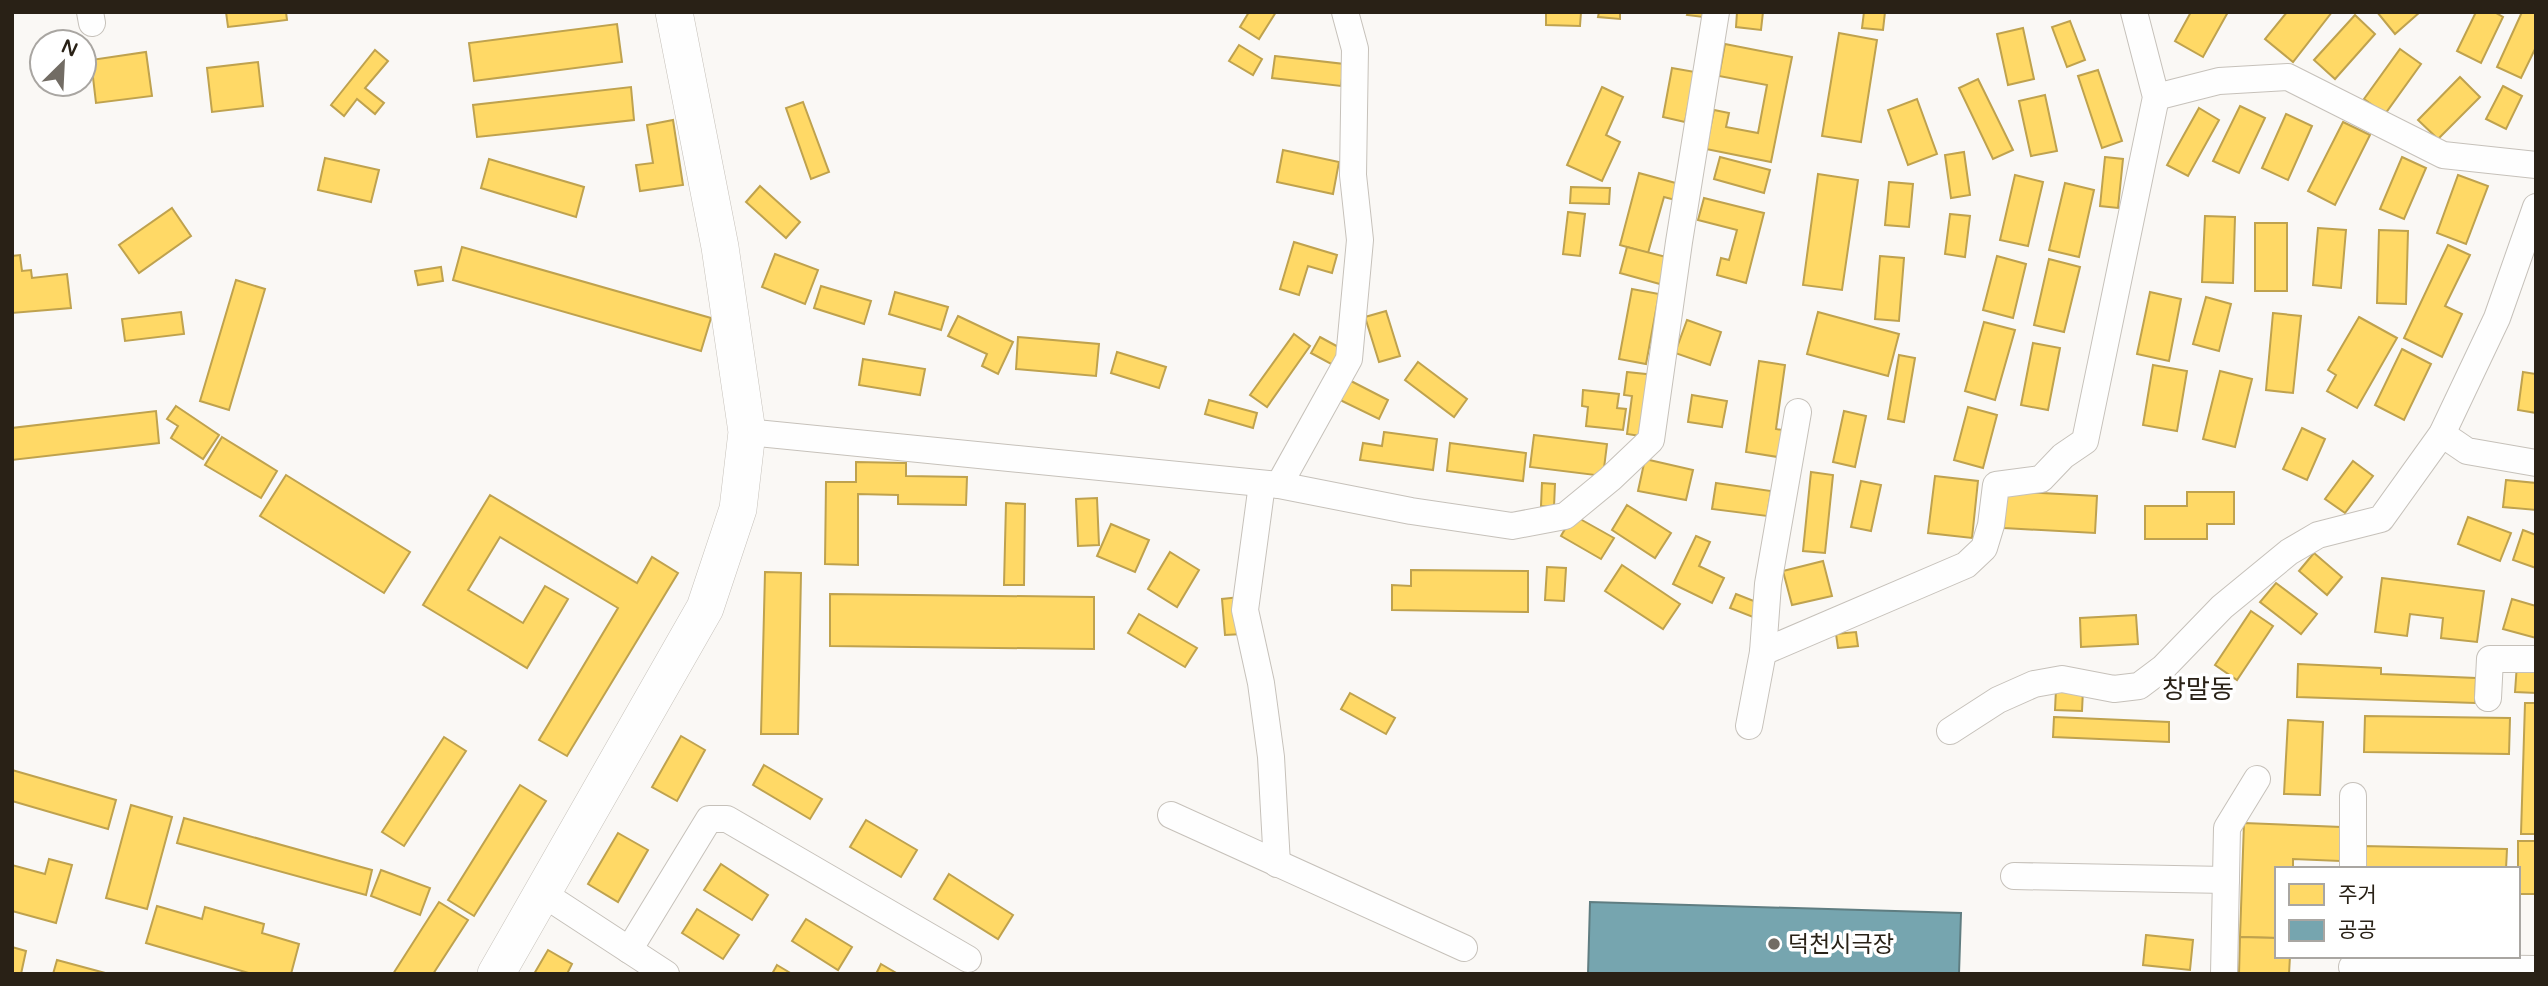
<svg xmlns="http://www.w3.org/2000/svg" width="2548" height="986" viewBox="0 0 2548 986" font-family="'Varela Round','Noto Sans KR',sans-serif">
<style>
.homes{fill:#ffd966;stroke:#bfa24e;stroke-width:2}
.public{fill:#76a5af;stroke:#5f7d81;stroke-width:2}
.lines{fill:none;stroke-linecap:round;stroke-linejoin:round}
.street-casing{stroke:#c6c1ba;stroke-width:28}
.secondary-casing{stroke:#c6c1ba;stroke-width:38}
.street{stroke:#fefefe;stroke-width:26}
.secondary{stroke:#fefefe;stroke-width:37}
.poi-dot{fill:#726c64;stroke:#fff;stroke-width:2.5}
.labels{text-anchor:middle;stroke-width:7;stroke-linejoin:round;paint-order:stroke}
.poi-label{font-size:23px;fill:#292116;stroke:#fff;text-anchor:start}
.quarter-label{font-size:26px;fill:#292116;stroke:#fff}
</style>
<rect width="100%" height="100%" fill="#faf8f5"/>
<g class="homes">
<path d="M226 12H286L287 20 228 27Z"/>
<path d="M1249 12H1276L1259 39 1240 27Z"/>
<path d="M1546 12H1581L1580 26 1546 25Z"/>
<path d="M1599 12H1620V19L1598 17Z"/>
<path d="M1688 12H1712L1711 18 1687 15Z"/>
<path d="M1737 12H1763L1761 30 1736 27Z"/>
<path d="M1864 12H1885L1883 30 1862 28Z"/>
<path d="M2191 12H2228L2203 57 2175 41Z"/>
<path d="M2287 12H2332L2293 62 2265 39Z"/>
<path d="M2377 12H2420L2395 34Z"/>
<path d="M2476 12H2494L2503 17 2481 63 2457 51Z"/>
<path d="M2522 12H2536V47L2521 78 2497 67Z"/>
<path d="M2355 15 2375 34 2335 79 2314 60Z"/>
<path d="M2070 21 2085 60 2067 67 2052 27Z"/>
<path d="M617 24 622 62 474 81 469 43Z"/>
<path d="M2023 28 2034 79 2008 85 1997 34Z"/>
<path d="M1839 33 1877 40 1861 142 1822 136Z"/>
<path d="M1725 44 1792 57 1771 162 1706 149 1714 110 1729 113 1726 127 1758 133 1767 85 1719 76Z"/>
<path d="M1239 45 1262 59 1253 75 1229 61Z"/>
<path d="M2400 49 2421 64 2385 114 2364 99Z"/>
<path d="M375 50 388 61 365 88 384 103 375 114 357 99 344 116 331 105Z"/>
<path d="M146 52 152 96 96 103 91 60Z"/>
<path d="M1275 56 1344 64 1341 86 1272 78Z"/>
<path d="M258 62 263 106 212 112 207 68Z"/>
<path d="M1672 68 1695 72 1685 122 1663 117Z"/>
<path d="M2098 70 2122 141 2102 148 2078 76Z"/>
<path d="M2460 77 2480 97 2438 139 2418 120Z"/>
<path d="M1978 79 2013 150 1993 159 1959 88Z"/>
<path d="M2503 86 2522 96 2506 129 2486 119Z"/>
<path d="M631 87 634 120 477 137 473 105Z"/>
<path d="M1602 87 1623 97 1606 135 1620 142 1602 181 1567 165Z"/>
<path d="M2045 95 2057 151 2031 156 2019 101Z"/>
<path d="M1917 99 1937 154 1908 165 1888 110Z"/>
<path d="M803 102 829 172 811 179 786 108Z"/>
<path d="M2240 106 2265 118 2239 173 2213 161Z"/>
<path d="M2199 108 2219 120 2188 176 2167 165Z"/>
<path d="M2286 114 2312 126 2288 180 2262 168Z"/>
<path d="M673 120 683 185 640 191 636 165 653 163 647 125Z"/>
<path d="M2343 122 2370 135 2335 205 2308 191Z"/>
<path d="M1283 150 1339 162 1333 194 1277 182Z"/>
<path d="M1964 152 1970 195 1951 198 1945 155Z"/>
<path d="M1720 157 1770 170 1764 193 1714 179Z"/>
<path d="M2105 157 2123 159 2118 208 2100 206Z"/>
<path d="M2402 157 2426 168 2404 219 2380 209Z"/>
<path d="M325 158 379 170 371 202 318 190Z"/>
<path d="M489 159 584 187 576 217 481 188Z"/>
<path d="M1639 173 1683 185 1679 201 1664 197 1648 253 1620 245Z"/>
<path d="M1818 174 1858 180 1842 290 1803 285Z"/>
<path d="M2015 175 2043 182 2028 246 2000 240Z"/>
<path d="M2458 175 2488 186 2466 244 2437 233Z"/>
<path d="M1889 182 1913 184 1909 227 1885 225Z"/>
<path d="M2065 183 2094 190 2079 257 2049 250Z"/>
<path d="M760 186 800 222 786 238 746 202Z"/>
<path d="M1571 187 1610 188 1609 204 1570 203Z"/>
<path d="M1704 198 1764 213 1746 283 1717 275 1721 258 1729 260 1737 230 1698 220Z"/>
<path d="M172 208 191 236 139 273 119 245Z"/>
<path d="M1568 212 1585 214 1580 256 1563 254Z"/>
<path d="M1950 214 1970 216 1965 257 1945 254Z"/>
<path d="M2205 216 2235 217 2233 283 2202 282Z"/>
<rect x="2255" y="223" width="32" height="68"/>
<path d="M2318 228 2346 230 2341 288 2313 285Z"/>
<path d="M2379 230 2408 231 2406 304 2377 303Z"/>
<path d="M1294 242 1337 255 1332 273 1308 266 1299 295 1280 289Z"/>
<path d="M2448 245 2470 255 2445 306 2462 314 2442 357 2404 338Z"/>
<path d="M462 247 711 318 701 351 453 280Z"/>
<path d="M1627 247 1674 259 1667 286 1620 273Z"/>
<path d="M775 254 818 270 805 304 762 287Z"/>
<path d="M20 255 22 271 31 270 32 278 67 274 71 308 12 313V256Z"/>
<path d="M1880 256 1904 258 1899 321 1875 319Z"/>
<path d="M1997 256 2026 264 2013 318 1983 310Z"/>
<path d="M2049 259 2080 267 2064 332 2034 325Z"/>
<path d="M441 267 443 281 418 285 415 271Z"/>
<path d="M236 280 265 289 229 410 200 401Z"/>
<path d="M821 286 871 301 864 324 814 308Z"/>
<path d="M1632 289 1659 294 1646 364 1619 359Z"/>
<path d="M895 292 948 307 941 330 889 314Z"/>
<path d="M2150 292 2181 299 2169 361 2137 354Z"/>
<path d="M2206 297 2231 304 2219 351 2193 344Z"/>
<path d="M1386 311 1400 356 1379 362 1365 317Z"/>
<path d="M181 312 184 334 125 341 122 319Z"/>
<path d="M1818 312 1899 334 1888 376 1807 354Z"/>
<path d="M2273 313 2301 316 2293 393 2266 390Z"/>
<path d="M958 316 1013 342 998 374 982 366 987 354 948 336Z"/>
<path d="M2359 317 2397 338 2357 408 2327 391 2336 375 2328 370Z"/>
<path d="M1687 320 1721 332 1710 365 1675 353Z"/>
<path d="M1984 322 2015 330 1995 400 1965 391Z"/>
<path d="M1294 334 1310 346 1267 407 1250 395Z"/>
<path d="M1018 337 1099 344 1096 376 1016 369Z"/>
<path d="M1320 337 1342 349 1333 365 1311 353Z"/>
<path d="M2033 343 2060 348 2048 410 2021 405Z"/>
<path d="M2402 349 2431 364 2404 420 2375 405Z"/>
<path d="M1117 352 1166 367 1159 388 1111 373Z"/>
<path d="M1899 355 1915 358 1904 422 1888 419Z"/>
<path d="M863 359 925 369 920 395 859 385Z"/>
<path d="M1759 361 1785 365 1776 429 1788 431 1784 458 1746 452Z"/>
<path d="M1418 362 1467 399 1454 417 1405 380Z"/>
<path d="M2153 365 2187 371 2177 431 2143 425Z"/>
<path d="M2220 371 2252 379 2235 447 2203 439Z"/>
<path d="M1627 372 1655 375 1647 437 1627 434 1632 396 1624 395Z"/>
<path d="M2523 372 2536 374V413L2518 410Z"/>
<path d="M1349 380 1388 400 1379 419 1340 400Z"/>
<path d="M1583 390 1619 394 1617 408 1626 409 1623 430 1586 426 1588 407 1582 406Z"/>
<path d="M1692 395 1727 401 1722 427 1688 422Z"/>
<path d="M1209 400 1257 413 1253 428 1205 414Z"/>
<path d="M176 406 219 435 203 459 171 438 178 426 167 419Z"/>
<path d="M1968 407 1997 415 1983 468 1954 460Z"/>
<path d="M156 411 159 443 12 460V428Z"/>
<path d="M1844 411 1866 416 1855 467 1833 462Z"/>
<path d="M2302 428 2325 439 2307 480 2283 469Z"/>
<path d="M1384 432 1437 439 1433 470 1360 460 1363 443 1382 446Z"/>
<path d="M1534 435 1607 444 1603 476 1530 467Z"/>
<path d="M222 437 277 471 261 498 205 465Z"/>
<path d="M1450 443 1526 453 1523 481 1447 471Z"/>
<path d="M1645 459 1693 470 1686 500 1638 491Z"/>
<path d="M2353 461 2373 476 2345 513 2325 499Z"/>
<path d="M856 462 906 463V476L967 477 966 505 898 504V495L858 494V565L825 564 826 482H856Z"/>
<path d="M1811 472 1833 475 1825 553 1803 551Z"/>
<path d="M286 475 410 552 384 593 260 516Z"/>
<path d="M1935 476 1978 481 1972 538 1928 533Z"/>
<path d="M2506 480 2536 483V510L2503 507Z"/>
<path d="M1861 481 1881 485 1871 531 1851 527Z"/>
<path d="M1542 483 1555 484 1554 507 1541 506Z"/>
<path d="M1716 483 1771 491 1767 516 1712 509Z"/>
<path d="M2005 491 2097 496 2095 533 2004 528Z"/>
<path d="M2187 492H2234V524H2207V539H2145V506H2187Z"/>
<path d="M490 495 637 583 652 557 678 573 567 756 539 740 618 608 500 537 468 590 523 623 545 586 568 599 527 668 423 605Z"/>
<path d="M1097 498 1099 545 1078 546 1076 499Z"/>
<path d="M1006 503 1025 504 1024 585H1004Z"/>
<path d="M1627 505 1671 533 1655 558 1612 530Z"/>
<path d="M1573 515 1614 538 1601 559 1561 536Z"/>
<path d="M2468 517 2511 533 2500 561 2458 544Z"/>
<path d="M1111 524 1149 540 1135 572 1097 556Z"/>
<path d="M2523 530 2536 535V568L2513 560Z"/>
<path d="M1696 536 1710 542 1699 566 1724 578 1712 603 1673 584Z"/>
<path d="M1170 552 1199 570 1177 607 1148 589Z"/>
<path d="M2314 553 2342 577 2327 595 2299 571Z"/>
<path d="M1823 561 1832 596 1792 605 1783 571Z"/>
<path d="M1622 565 1680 604 1663 629 1605 591Z"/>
<path d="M1547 567 1566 568 1564 601 1545 600Z"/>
<path d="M1411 570 1528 571V612L1392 610V585L1411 586Z"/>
<path d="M765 572 801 573 798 734H761Z"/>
<path d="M2382 578 2484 591 2477 642 2441 638 2443 618 2410 614 2407 636 2375 632Z"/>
<path d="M2276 583 2317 614 2301 634 2260 602Z"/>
<path d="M830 594 1094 597V649L830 646Z"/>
<path d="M1736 594 1759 603 1753 617 1730 608Z"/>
<path d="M1240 597 1243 634 1225 635 1222 599Z"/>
<path d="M2512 599 2536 606V638L2503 629Z"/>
<path d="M2251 611 2273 626 2237 680 2215 665Z"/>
<path d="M1139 614 1197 648 1185 667 1128 633Z"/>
<path d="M2136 615 2138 644 2081 647 2080 618Z"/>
<path d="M1856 632 1858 646 1838 648 1836 634Z"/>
<path d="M2298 664 2381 668V674L2476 678 2475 703 2297 697Z"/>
<path d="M2517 664 2536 665V693L2515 692Z"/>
<path d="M2056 689 2083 690 2082 711 2055 710Z"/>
<path d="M1350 693 1395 718 1386 734 1341 709Z"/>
<path d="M2525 703H2536V834H2521Z"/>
<path d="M2365 716 2510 718 2509 754 2364 752Z"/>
<path d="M2054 717 2169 722V742L2053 737Z"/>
<path d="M2288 720 2323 722 2320 795 2284 794Z"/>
<path d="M681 736 705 750 677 801 652 787Z"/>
<path d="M444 737 466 751 404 846 382 832Z"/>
<path d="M764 765 822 799 810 819 753 785Z"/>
<path d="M12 770 116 800 108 829 12 801Z"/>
<path d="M520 785 546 801 474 916 448 900Z"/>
<path d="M131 805 172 817 147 909 106 898Z"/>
<path d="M184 818 372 870 366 895 177 843Z"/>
<path d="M866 820 917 850 901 877 850 847Z"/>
<path d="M2244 823 2341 827 2340 861 2293 859V869H2277V938L2240 937Z"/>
<path d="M618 833 648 850 618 902 588 884Z"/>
<rect x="2518" y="841" width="18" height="53"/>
<path d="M2362 846 2507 849 2506 869H2362Z"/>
<path d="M49 859 72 865 56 923 12 911V865L45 874Z"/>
<path d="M721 864 768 895 752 920 704 890Z"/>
<path d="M381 870 430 888 420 915 371 896Z"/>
<path d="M949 874 1013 915 998 939 934 899Z"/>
<path d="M439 902 468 920 433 974H393Z"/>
<path d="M157 906 202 919 205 907 264 924 262 933 299 944 291 974H252L146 943Z"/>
<path d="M697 909 739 935 723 959 682 933Z"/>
<path d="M806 919 852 947 838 970 792 941Z"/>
<path d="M2146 935 2193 940 2190 970 2143 965Z"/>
<path d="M2240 937 2277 938V956H2290L2289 974H2239Z"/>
<path d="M12 947 26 951 21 974H12Z"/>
<path d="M548 950 572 964 567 974H534Z"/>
<path d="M57 960 109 974H53Z"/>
<path d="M881 964 898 974H876Z"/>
<path d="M777 965 792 974H772Z"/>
</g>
<path class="public" d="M1590 902 1961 913 1959 974H1588Z"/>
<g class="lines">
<g class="street-casing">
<g id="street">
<path d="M90 12 92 23"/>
<path d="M2156 97 2219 81 2288 77 2443 155 2536 165"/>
<path d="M747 432 1279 485 1411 511 1512 526 1565 516 1610 479 1651 440 1679 242 1716 12"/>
<path d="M2442 434 2467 451 2536 463"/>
<path d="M1262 484 1245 610 1261 683 1271 757 1277 864"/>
<path d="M1279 485 1349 359 1360 240 1353 175 1355 49 1345 12"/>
<path d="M1763 652 1966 565 1984 548 1991 525 1996 485 2041 479 2063 456 2085 441 2156 97 2134 12"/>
<path d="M2488 698 2490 659H2536"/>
<path d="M1749 726 1763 652 1768 584 1798 412"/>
<path d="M1950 731 1998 700 2034 684 2062 679 2114 689 2139 686 2163 668 2222 607 2289 552 2318 535 2381 519 2442 434 2497 318 2536 207"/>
<path d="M1171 815 1464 948"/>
<path d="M2353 869V796"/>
<path d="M2014 876 2226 880"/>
<path d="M542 893 666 974"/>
<path d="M629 950 709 819H727L968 959"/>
<path d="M2352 967 2536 969"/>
<path d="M2224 974 2227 828 2257 779"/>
</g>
</g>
<g class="secondary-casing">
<path id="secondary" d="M496 974 705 608 738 509 747 432 720 247 674 12"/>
</g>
<use href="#street" class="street"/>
<use href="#secondary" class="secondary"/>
</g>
<circle class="poi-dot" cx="1774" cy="944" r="7"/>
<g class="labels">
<g class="poi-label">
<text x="1788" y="952">덕천시극장</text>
</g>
<g class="quarter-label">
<text x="2198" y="698">창말동</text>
</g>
</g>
<rect width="2548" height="986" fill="none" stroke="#292116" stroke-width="28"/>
<rect x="2275" y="867" width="245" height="91" fill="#ffffff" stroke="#a9a6a2" stroke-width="2"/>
<rect x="2289" y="884" width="35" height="21" fill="#ffd966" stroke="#a9a6a2" stroke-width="2"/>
<text x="2338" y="902" font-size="21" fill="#292116">주거</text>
<rect x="2289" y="920" width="35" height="21" fill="#76a5af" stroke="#a9a6a2" stroke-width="2"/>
<text x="2338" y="937" font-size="21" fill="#292116">공공</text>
<g transform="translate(63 63) rotate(24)"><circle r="33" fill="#ffffff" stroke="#a9a6a2" stroke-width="2"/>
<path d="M0-5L12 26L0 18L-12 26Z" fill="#726c64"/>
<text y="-10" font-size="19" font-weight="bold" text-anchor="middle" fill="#292116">N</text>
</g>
</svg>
